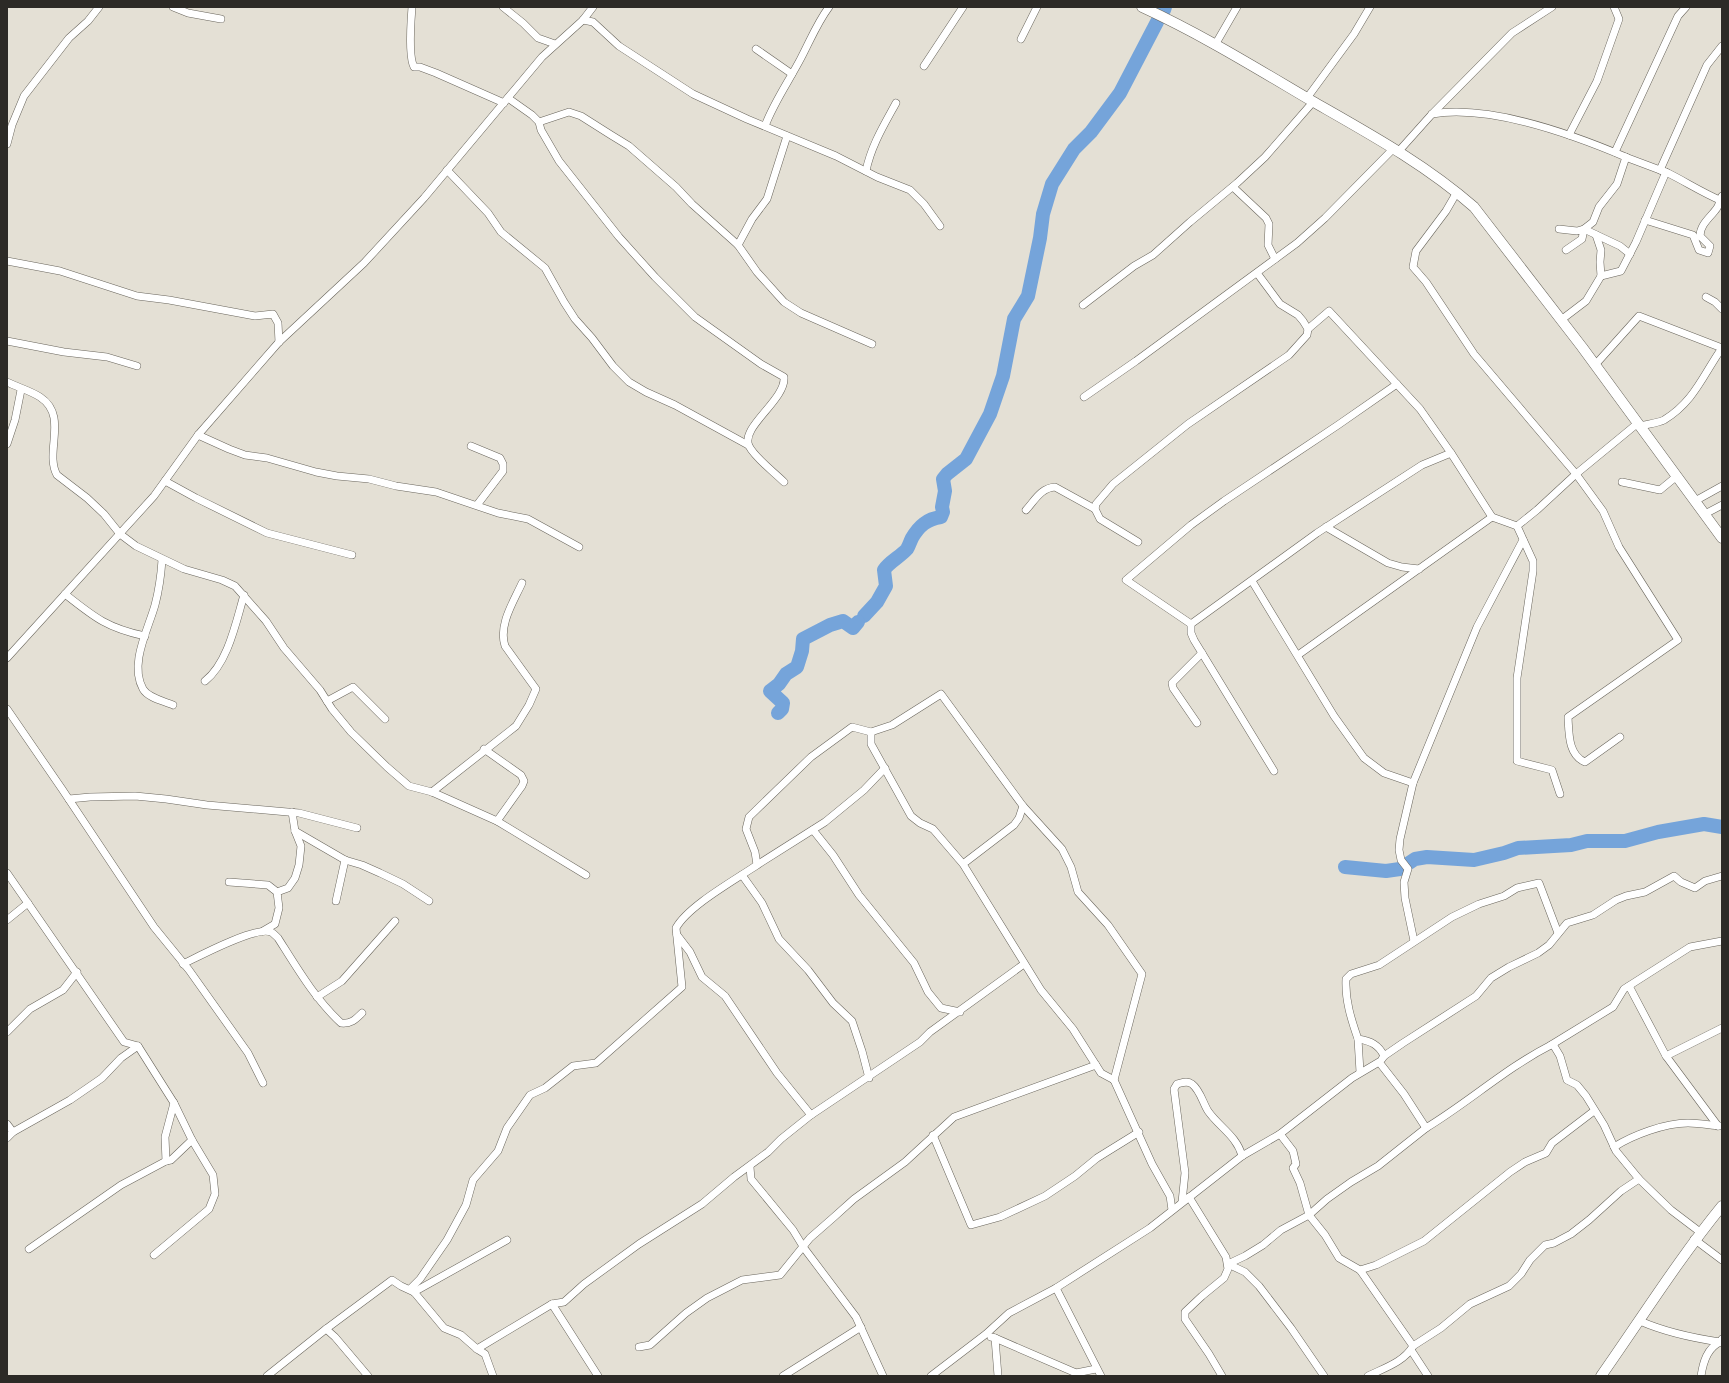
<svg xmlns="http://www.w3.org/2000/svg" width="1729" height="1383" viewBox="0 0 1729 1383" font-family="'Varela Round',sans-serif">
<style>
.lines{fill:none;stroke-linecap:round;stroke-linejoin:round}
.river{stroke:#75a4da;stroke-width:14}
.street-casing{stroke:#69655c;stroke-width:8}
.secondary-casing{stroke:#69655c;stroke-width:11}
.street{stroke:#fff;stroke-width:7}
.secondary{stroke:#fff;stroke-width:10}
</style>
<rect width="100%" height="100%" fill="#e4e0d5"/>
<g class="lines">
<g class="river">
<path d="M1164 10 1165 7"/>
<path d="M864 616 877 602 886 586 884 570C889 562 900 557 907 549 909 546 910 542 912 538 919 526 927 519 941 517L943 512 942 507 945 491 943 479 947 474 966 459 990 414 1003 376 1014 319 1028 296 1040 238 1043 214 1052 184 1074 149 1091 132 1120 93 1157 22"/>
<path d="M778 713 782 709 783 703 770 691 779 684 786 674 797 667 802 651 803 639 830 625 843 621 853 628 858 622"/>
<path d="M1345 867 1386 871 1400 869 1415 859 1427 857 1474 860 1504 853 1518 848 1571 845 1587 841H1625L1658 832 1704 824 1722 827"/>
</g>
<g class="street-casing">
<g id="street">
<path d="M173 7 188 13 221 19"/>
<path d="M412 7C411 20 408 56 414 67H420L436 73 504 103"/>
<path d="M503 7 523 23 538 38 555 44"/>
<path d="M583 20 593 22 619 46 693 94 747 119 836 156 877 177 910 190 924 204 940 226"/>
<path d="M1021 39 1037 7"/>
<path d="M1215 45 1237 7"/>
<path d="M756 49 792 74"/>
<path d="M924 66 963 7"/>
<path d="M508 98 532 115 539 122 541 130 559 161 619 237 655 277 695 317 761 364 784 377C786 400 740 427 749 446 755 458 774 472 784 482"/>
<path d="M1307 98 1354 34 1370 7"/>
<path d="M1432 114C1491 104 1574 135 1628 158 1641 163 1655 168 1668 173 1686 182 1703 193 1722 201"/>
<path d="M539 122 569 112 581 116 611 135 629 146 676 187 692 204 738 245 757 272 784 302 801 313 872 344"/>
<path d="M765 126C774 102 789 81 801 58 810 41 817 23 829 7"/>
<path d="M1569 135 1597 81 1619 19 1614 7"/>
<path d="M7 144 12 125 24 96 69 38 88 21 99 7"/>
<path d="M1398 152 1432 114 1512 33 1552 7"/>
<path d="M1615 152 1678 16 1686 7"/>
<path d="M1626 157 1617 184 1599 207 1593 222 1584 229 1620 246 1630 254"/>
<path d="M447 170 488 213 501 232 545 268 564 302 575 319 592 338 613 366 629 382 646 392 675 405 748 445"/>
<path d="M1660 170 1707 65 1722 46"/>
<path d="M866 171C871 146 884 125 896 103"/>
<path d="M1233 187 1266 218 1269 224 1268 245 1275 259"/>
<path d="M1457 192 1446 211 1416 251 1413 267 1426 282 1474 354 1576 474 1603 511 1619 547 1678 640 1568 717C1569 733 1568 755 1585 762L1620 737"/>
<path d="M1645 220 1693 235 1699 250 1708 253 1710 246 1700 236C1700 224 1711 217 1717 208 1720 204 1719 200 1722 196"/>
<path d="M1559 229 1577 231 1584 229 1582 239 1566 250"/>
<path d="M1596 235 1601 250 1600 262 1601 276"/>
<path d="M738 245 752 219 767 199 787 136"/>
<path d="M7 261 60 271 137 296 169 300 255 316 273 314 278 323 279 342"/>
<path d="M1706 297 1715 302 1722 309"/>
<path d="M1083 305 1134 266 1153 255 1190 222 1237 183 1265 157 1313 102"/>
<path d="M1561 320 1586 301 1601 276 1621 271 1636 242 1666 172"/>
<path d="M1308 329 1329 311 1420 409 1451 453"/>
<path d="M7 341 64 352 107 357 137 366"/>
<path d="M1595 365 1639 316 1722 348"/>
<path d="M7 382C17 387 31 391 40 397 69 416 44 452 57 475L87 498 104 514 120 534 136 546 184 569 222 580 235 586 266 621 284 648 320 690 332 709 351 732 387 767 409 786 432 792 497 821 586 875"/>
<path d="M1084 397 1136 361 1297 243 1325 218 1393 149"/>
<path d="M1640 426C1648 424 1658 423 1664 420 1694 402 1703 375 1722 348"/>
<path d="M198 435 229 449 245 455 267 458 316 472 337 476 369 479 396 486 436 492 498 513 528 519 579 547"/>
<path d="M7 444 15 420 21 390"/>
<path d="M471 446 500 458 503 464V471L477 505"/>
<path d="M165 481 196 498 267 533 352 555"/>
<path d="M1622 482 1660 490 1677 476"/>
<path d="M1695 501 1722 486"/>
<path d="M1026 510C1035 500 1041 488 1055 487L1095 509"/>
<path d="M1705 514 1722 505"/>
<path d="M1326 527 1388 563 1402 567 1419 569"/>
<path d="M1138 542 1100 519 1095 509 1096 504 1113 484 1188 424 1289 355 1307 335 1308 329 1303 321 1298 315 1280 304 1257 273"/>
<path d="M162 560C161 575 159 590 155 605 148 630 129 664 143 689 148 698 164 701 173 705"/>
<path d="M1252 581 1334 716 1364 758 1384 773 1413 783"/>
<path d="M65 594C94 617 107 628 145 636"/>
<path d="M1191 624 1126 580 1191 525 1224 501 1338 425 1397 384"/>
<path d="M1298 655 1492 517"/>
<path d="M7 658 154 496 198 435 279 342 364 263 424 198 542 57 583 20 593 7"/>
<path d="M205 681C228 663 236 622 244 595"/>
<path d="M327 701 353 687 385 719"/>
<path d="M7 709 62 789 154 927 189 970 248 1053 263 1083"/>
<path d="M1197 723 1173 688 1172 683 1202 653"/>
<path d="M484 749 521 775 524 781 522 786 497 821"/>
<path d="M1274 771 1194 640 1191 633V624L1317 533 1422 465 1451 453 1492 517 1517 526"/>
<path d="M432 792 516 726 529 705 536 689 505 646C498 625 514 601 522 583"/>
<path d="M1560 794 1552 770 1517 761V678L1533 571V561L1517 526 1537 510 1576 474 1638 423"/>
<path d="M69 799 90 797 135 796 166 799 207 805 299 813 357 828"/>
<path d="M1023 806 1062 849 1071 867 1078 892 1108 925 1142 974 1114 1080"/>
<path d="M813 830 833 855 859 895 914 963 928 992 941 1008 960 1012"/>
<path d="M295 831 345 860 362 865 380 873 403 884 429 901"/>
<path d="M963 864 1014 825 1019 818 1023 806 941 694 892 725 871 732V744L911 816 920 823 933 829 963 864 1041 990 1073 1029 1101 1073 1114 1080 1152 1164 1170 1196 1172 1210"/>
<path d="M757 865 825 822 864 790 885 768"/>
<path d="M7 873 124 1042 138 1046 174 1103 165 1137 166 1161"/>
<path d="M742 875 762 903 779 939 808 970 833 1003 852 1021 862 1051 869 1078"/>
<path d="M229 882 268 885 277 892 279 908 275 924 263 931"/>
<path d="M277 892 288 888 295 878 299 865 301 846 295 831 292 812"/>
<path d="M336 901 345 860"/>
<path d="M7 920 28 903"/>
<path d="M677 935 690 952 702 977 725 996 777 1073 811 1115"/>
<path d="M1414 941 1405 898 1404 882 1408 869 1401 860 1399 850 1400 839 1413 783 1477 627 1523 540"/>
<path d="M183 964C199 956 256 926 271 932 273 933 276 936 278 938 297 968 315 999 341 1023 351 1024 355 1020 362 1013"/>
<path d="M1629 986 1666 1056 1718 1126"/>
<path d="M317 997 342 981 395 921"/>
<path d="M7 1032 30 1009 63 990 77 972"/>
<path d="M1358 1039 1360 1072"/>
<path d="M1551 1045 1613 1007 1624 989 1690 947 1722 941"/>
<path d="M1384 1056 1403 1043 1476 996 1491 978 1509 967 1538 953 1549 945 1567 923 1593 915 1616 900 1626 896 1645 892 1674 876 1681 882 1695 888 1705 881 1722 876"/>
<path d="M1666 1056 1722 1028"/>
<path d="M1382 1059 1384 1056C1379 1045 1371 1041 1358 1039 1351 1019 1345 1000 1346 979L1351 974 1379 965 1452 917 1479 904 1504 896 1517 888 1539 883 1558 933"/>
<path d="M7 1124 13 1132"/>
<path d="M1280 1134 1293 1151 1296 1164 1293 1168 1300 1183 1309 1215 1325 1235 1339 1258 1360 1270 1413 1346C1404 1362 1384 1368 1368 1376"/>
<path d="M933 1135 971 1225 1000 1217 1045 1196 1075 1176 1097 1158 1139 1132"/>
<path d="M7 1138 13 1132 70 1100 102 1078 121 1058 138 1046"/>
<path d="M1614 1147C1633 1135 1665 1123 1688 1123 1699 1123 1709 1125 1720 1126"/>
<path d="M750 1167 751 1179 793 1230 804 1248 856 1317 883 1376"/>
<path d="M1189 1197 1226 1257 1228 1269 1224 1278 1202 1296 1185 1312V1319L1209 1354 1222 1376"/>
<path d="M1182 1202 1185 1173 1174 1089 1177 1084C1182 1083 1187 1080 1192 1084 1200 1090 1203 1103 1208 1111 1219 1127 1237 1136 1242 1156"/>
<path d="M1694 1239 1722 1260"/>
<path d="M29 1249 121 1185 166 1161 171 1160 192 1140"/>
<path d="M154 1255 209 1209 215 1194 213 1175 192 1140 174 1103"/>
<path d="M1228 1264 1245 1256 1263 1245 1281 1230 1309 1215 1327 1199 1351 1182 1378 1166 1426 1128"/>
<path d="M1228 1264 1245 1272 1259 1286 1291 1328 1324 1376"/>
<path d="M1360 1270 1376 1265 1424 1241 1510 1172 1525 1162 1546 1153 1552 1143 1594 1111"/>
<path d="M1056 1288 1101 1376"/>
<path d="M410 1289 420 1279 447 1240 466 1205 473 1180 498 1151 507 1128 530 1095 545 1088 573 1066 596 1063 682 987 676 928C688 906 735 880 757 865L755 852 746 829 749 817 811 757 852 727 871 732"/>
<path d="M414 1292 507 1240"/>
<path d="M552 1304 598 1376"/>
<path d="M1640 1321C1665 1332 1693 1338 1720 1342L1722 1339"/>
<path d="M326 1329 335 1337 368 1376"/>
<path d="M991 1337 995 1338 998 1376"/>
<path d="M995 1338 1076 1373 1096 1369"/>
<path d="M1413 1346 1441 1328 1470 1304 1509 1286 1521 1274 1530 1260 1545 1245 1554 1243 1571 1234 1589 1220 1621 1191 1639 1179"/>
<path d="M639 1347 650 1345 686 1313 707 1298 742 1280 780 1275 810 1238 834 1217 854 1199 905 1162 954 1117 1096 1065"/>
<path d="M477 1349 485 1354 493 1376"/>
<path d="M1411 1350 1428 1376"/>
<path d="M267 1376 326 1329 392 1280 401 1286 414 1292 444 1328 461 1335 477 1349 552 1304 564 1302 584 1284 639 1244 702 1204 734 1177 768 1152 781 1139 811 1115 920 1042 930 1032 1024 964"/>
<path d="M783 1376 861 1327"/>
<path d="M931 1376 986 1334 1009 1313 1056 1288 1150 1228 1242 1156 1280 1134 1352 1078 1379 1062 1404 1094 1426 1128C1469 1102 1506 1068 1551 1045L1554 1046 1560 1056 1567 1080 1577 1085 1586 1096 1604 1125 1616 1151 1639 1179 1671 1210 1700 1232"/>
<path d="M1701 1376C1703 1363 1707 1347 1721 1342"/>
</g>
</g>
<g class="secondary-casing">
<g id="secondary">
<path d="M1142 7C1201 34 1256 68 1312 101 1368 133 1425 164 1474 207L1582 347 1722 538"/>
<path d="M1601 1376C1641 1319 1678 1260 1722 1206"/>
</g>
</g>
<use href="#street" class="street"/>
<use href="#secondary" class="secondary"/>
</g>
<rect width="1729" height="1383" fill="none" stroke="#2c2a26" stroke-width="16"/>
</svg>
